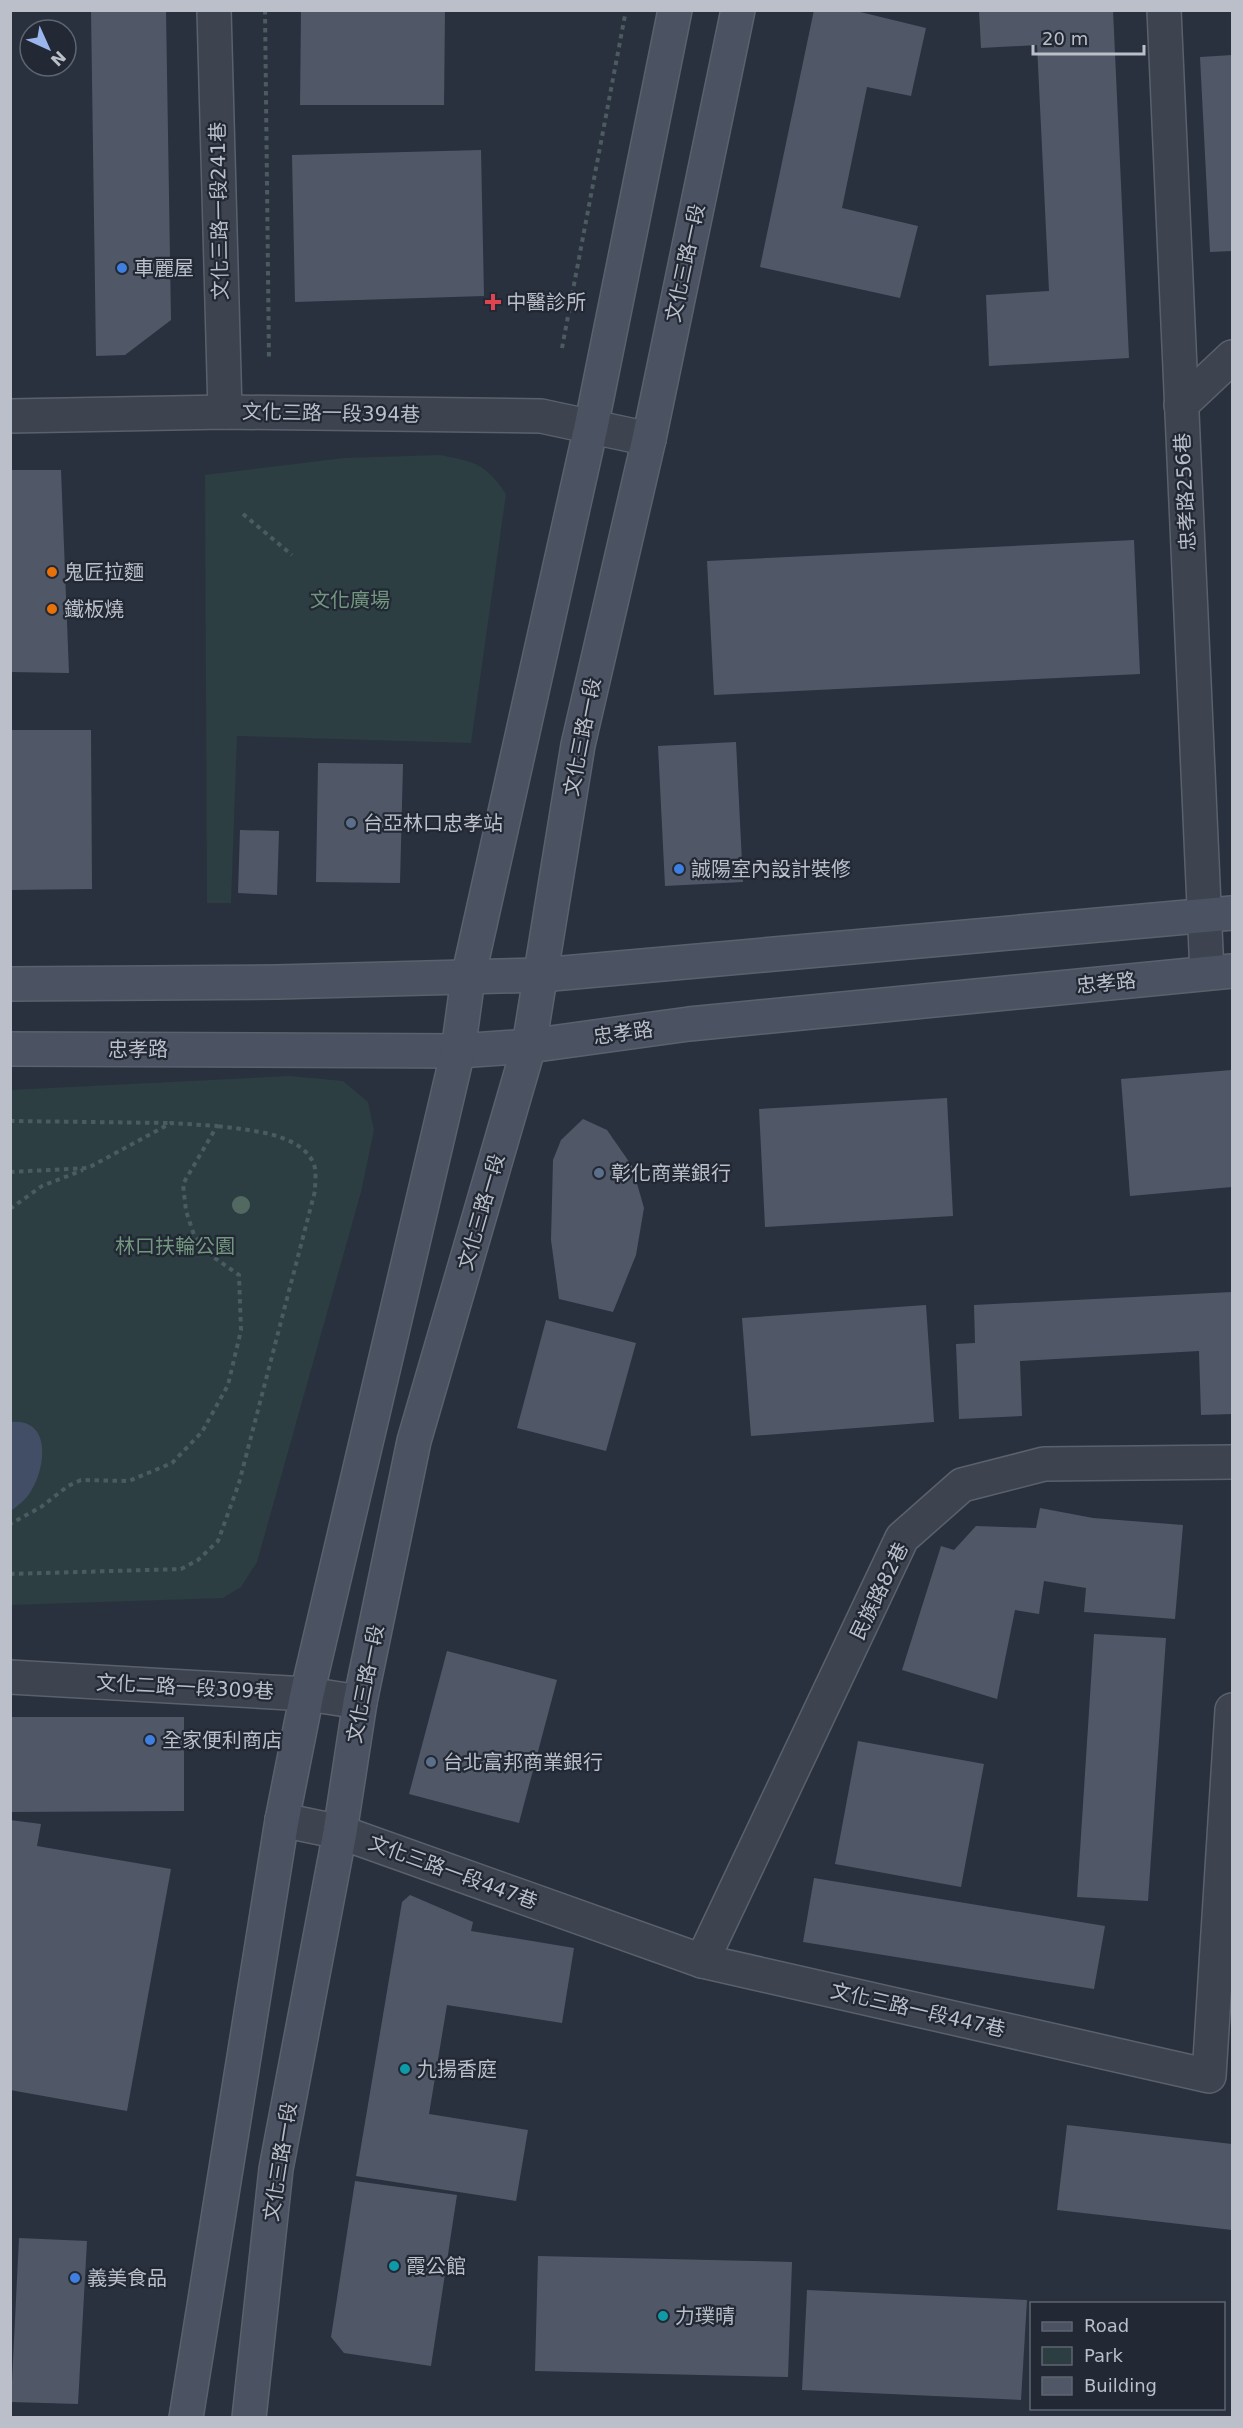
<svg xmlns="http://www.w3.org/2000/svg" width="1243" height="2428" viewBox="0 0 1243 2428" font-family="'DejaVu Sans','Noto Sans TC',sans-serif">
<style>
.green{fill:#2c3e41}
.water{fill:#414e66}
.building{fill:#505867}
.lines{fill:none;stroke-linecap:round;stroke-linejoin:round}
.street-casing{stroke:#5b616c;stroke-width:36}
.secondary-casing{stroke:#5b616c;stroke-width:36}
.path{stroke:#4b5b5f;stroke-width:4;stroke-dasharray:4.5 4.5;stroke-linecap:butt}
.street{stroke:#3d434f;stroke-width:33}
.secondary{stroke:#4b5261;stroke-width:33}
.tree{fill:#526962}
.shop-dot{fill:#3f7fe0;stroke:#222834;stroke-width:2}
.health-dot{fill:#e0444e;stroke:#222834;stroke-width:2}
.food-dot{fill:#e8710a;stroke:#222834;stroke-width:2}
.service-dot{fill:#5c6f8a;stroke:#222834;stroke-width:2}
.culture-dot{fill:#0f9aa8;stroke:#222834;stroke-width:2}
.labels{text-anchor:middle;stroke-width:4.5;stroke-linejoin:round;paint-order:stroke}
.street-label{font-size:20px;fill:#babfc9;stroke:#222834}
.poi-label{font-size:20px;fill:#babfc9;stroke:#222834;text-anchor:start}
.park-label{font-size:20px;fill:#73977e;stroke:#222834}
</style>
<rect width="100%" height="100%" fill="#29313f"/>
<g class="green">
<path d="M440 455C475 462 485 463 506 494L471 743 237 736 231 903H207L205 475 344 458Z"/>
<path d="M289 1076 343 1081 368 1102 374 1130 361 1192 257 1562 241 1587 223 1598 11 1605 10 1090Z"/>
</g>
<path class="water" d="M11 1422C52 1418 46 1468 31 1491 27 1499 17 1506 11 1511Z"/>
<g class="building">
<path d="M91 10H166L171 320 125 355 96 356Z"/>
<path d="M301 10H445L444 105H300Z"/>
<path d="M814 10H852L926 28 911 96 867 87 842 208 918 226 900 298 760 267Z"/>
<path d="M979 10H1113L1129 358 989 366 986 295 1049 291 1037 45 981 48Z"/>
<path d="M1232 55V251L1210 252 1200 57Z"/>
<path d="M481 150 484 296 295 302 292 155Z"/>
<path d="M10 470H61L69 673 10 672Z"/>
<path d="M1134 540 1140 674 714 695 707 561Z"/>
<path d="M10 730H91L92 889 10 890Z"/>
<path d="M736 742 743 882 665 886 658 746Z"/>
<path d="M318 763 403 764 400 883 316 882Z"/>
<path d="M240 830 279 831 277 895 238 893Z"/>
<path d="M1232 1070V1187L1130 1196 1121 1079Z"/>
<path d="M947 1098 953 1216 765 1227 759 1109Z"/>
<path d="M583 1119 607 1130 632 1166 644 1208 636 1255 613 1312 559 1299 551 1240 553 1160 561 1140Z"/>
<path d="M1232 1292V1414L1201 1415 1199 1351 1020 1361 1022 1416 959 1419 956 1344 975 1343 974 1305Z"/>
<path d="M926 1305 934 1422 751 1436 742 1318Z"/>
<path d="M546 1320 636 1343 606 1451 517 1428Z"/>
<path d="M1040 1508 1093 1518 1183 1525 1175 1619 1084 1612 1086 1588 1044 1581 1039 1614 1015 1610 997 1699 902 1670 941 1546 954 1550 976 1526 1036 1528Z"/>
<path d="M1094 1634 1166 1638 1148 1901 1077 1897Z"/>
<path d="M447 1651 557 1680 519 1823 409 1794Z"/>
<path d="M10 1717H184V1811L10 1812Z"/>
<path d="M858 1741 984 1764 961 1887 835 1864Z"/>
<path d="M10 1820 41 1824 37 1846 171 1869 127 2111 10 2090Z"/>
<path d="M814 1878 1105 1926 1094 1989 803 1942Z"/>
<path d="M410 1895 473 1922 471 1931 574 1948 562 2023 447 2005 429 2114 528 2130 516 2201 356 2176 402 1902Z"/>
<path d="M1067 2125 1232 2144V2230L1057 2210Z"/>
<path d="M355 2181 457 2195 431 2366 344 2353 331 2337Z"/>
<path d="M19 2238 87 2241 78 2404 11 2402Z"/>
<path d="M538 2256 792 2262 788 2377 535 2371Z"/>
<path d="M807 2290 1027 2300 1021 2400 802 2390Z"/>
</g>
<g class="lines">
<g class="street-casing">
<g id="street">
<path d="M214 10 225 412"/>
<path d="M1164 10 1207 973"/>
<path d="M1181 405 1232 357"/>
<path d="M10 416 225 412 541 416 649 439"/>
<path d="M10 1677 307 1694 360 1702"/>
<path d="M282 1820 340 1832 702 1961 1209 2076 1232 1710"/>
<path d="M702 1961 902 1538 962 1485 1044 1464 1232 1462"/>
</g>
</g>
<g class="secondary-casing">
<g id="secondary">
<path d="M10 984 277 982 541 975 1232 913"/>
<path d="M10 1049 458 1051 529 1046 689 1024 1232 971"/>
<path d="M186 2418 282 1820 307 1694 458 1051 468 978 591 427 675 10"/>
<path d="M249 2418 276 2169 340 1832 360 1702 414 1441 529 1046 578 745 649 439 738 10"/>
</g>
</g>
<g class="path">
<path d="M265 10 269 361"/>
<path d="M562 348 626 10"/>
<path d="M243 514 292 555"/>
<path d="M10 1121 169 1123"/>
<path d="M10 1172 88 1168 171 1123 217 1126 183 1184 186 1211 194 1235 212 1256 239 1275 241 1330 228 1385 202 1432 172 1463 129 1481 81 1480 68 1486 41 1507 10 1524"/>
<path d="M10 1209 42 1186 83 1170"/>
<path d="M10 1574 181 1569 198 1560 218 1541 239 1483 315 1191C315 1182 317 1170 313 1162 298 1132 246 1130 217 1126"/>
</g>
<use href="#street" class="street"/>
<use href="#secondary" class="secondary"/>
</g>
<circle class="tree" cx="241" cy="1205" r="9"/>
<g class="shop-dot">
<circle cx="122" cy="268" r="6"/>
<circle cx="679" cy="869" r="6"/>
<circle cx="150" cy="1740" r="6"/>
<circle cx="75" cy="2278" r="6"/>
</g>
<path class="health-dot" d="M490 293h6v6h6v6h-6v6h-6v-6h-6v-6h6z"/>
<g class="food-dot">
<circle cx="52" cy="572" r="6"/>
<circle cx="52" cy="609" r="6"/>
</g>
<g class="service-dot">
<circle cx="351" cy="823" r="6"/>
<circle cx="599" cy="1173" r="6"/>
<circle cx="431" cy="1762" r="6"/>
</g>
<g class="culture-dot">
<circle cx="405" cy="2069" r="6"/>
<circle cx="394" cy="2266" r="6"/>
<circle cx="663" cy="2316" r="6"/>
</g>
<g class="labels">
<g class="street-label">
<text transform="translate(219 211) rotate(-91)" y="7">文化三路一段241巷</text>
<text transform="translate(685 263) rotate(-78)" y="7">文化三路一段</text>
<text transform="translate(331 413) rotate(1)" y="7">文化三路一段394巷</text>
<text transform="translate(1185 492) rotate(-93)" y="7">忠孝路256巷</text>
<text transform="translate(582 737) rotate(-79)" y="7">文化三路一段</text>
<text transform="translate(1106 983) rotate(-6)" y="7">忠孝路</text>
<text transform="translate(623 1033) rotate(-8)" y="7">忠孝路</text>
<text x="138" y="1056">忠孝路</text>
<text transform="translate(481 1212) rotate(-74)" y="7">文化三路一段</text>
<text transform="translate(879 1591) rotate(-64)" y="7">民族路82巷</text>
<text transform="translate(365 1684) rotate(-79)" y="7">文化三路一段</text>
<text transform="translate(185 1687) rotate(3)" y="7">文化二路一段309巷</text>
<text transform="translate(453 1872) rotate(20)" y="7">文化三路一段447巷</text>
<text transform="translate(918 2010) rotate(13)" y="7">文化三路一段447巷</text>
<text transform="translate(280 2162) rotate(-81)" y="7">文化三路一段</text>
</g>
<g class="poi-label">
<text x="134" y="275">車麗屋</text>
<text x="506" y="309">中醫診所</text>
<text x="64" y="579">鬼匠拉麵</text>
<text x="64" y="616">鐵板燒</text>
<text x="363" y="830">台亞林口忠孝站</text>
<text x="691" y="876">誠陽室內設計裝修</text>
<text x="611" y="1180">彰化商業銀行</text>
<text x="162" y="1747">全家便利商店</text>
<text x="443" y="1769">台北富邦商業銀行</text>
<text x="417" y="2076">九揚香庭</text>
<text x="406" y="2273">霞公館</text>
<text x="87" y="2285">義美食品</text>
<text x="675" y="2323">力璞晴</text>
</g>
<g class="park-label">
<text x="350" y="607">文化廣場</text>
<text x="175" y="1253">林口扶輪公園</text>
</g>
</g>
<rect width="1243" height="2428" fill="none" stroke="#babfc9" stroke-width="24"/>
<rect x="1030" y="2302" width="195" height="108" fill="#222834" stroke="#5f6470" stroke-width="1.5"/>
<rect x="1042" y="2322" width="30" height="9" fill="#4b5261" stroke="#5f6470" stroke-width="1.5"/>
<text x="1084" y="2332" font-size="18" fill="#babfc9">Road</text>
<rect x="1042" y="2347" width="30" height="18" fill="#2c3e41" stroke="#5f6470" stroke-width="1.5"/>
<text x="1084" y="2362" font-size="18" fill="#babfc9">Park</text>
<rect x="1042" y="2377" width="30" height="18" fill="#505867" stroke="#5f6470" stroke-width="1.5"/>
<text x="1084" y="2392" font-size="18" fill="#babfc9">Building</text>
<g transform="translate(48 48) rotate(135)"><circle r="28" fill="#222834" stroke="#5f6470" stroke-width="1.5"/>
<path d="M0-4.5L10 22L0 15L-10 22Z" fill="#9bb5ed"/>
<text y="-9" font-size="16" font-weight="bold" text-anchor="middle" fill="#babfc9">N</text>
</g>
<path d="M1033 45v9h111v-9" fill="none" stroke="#babfc9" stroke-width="3"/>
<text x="1042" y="45" font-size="18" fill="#babfc9" stroke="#222834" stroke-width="4.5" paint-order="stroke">20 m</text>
</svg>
